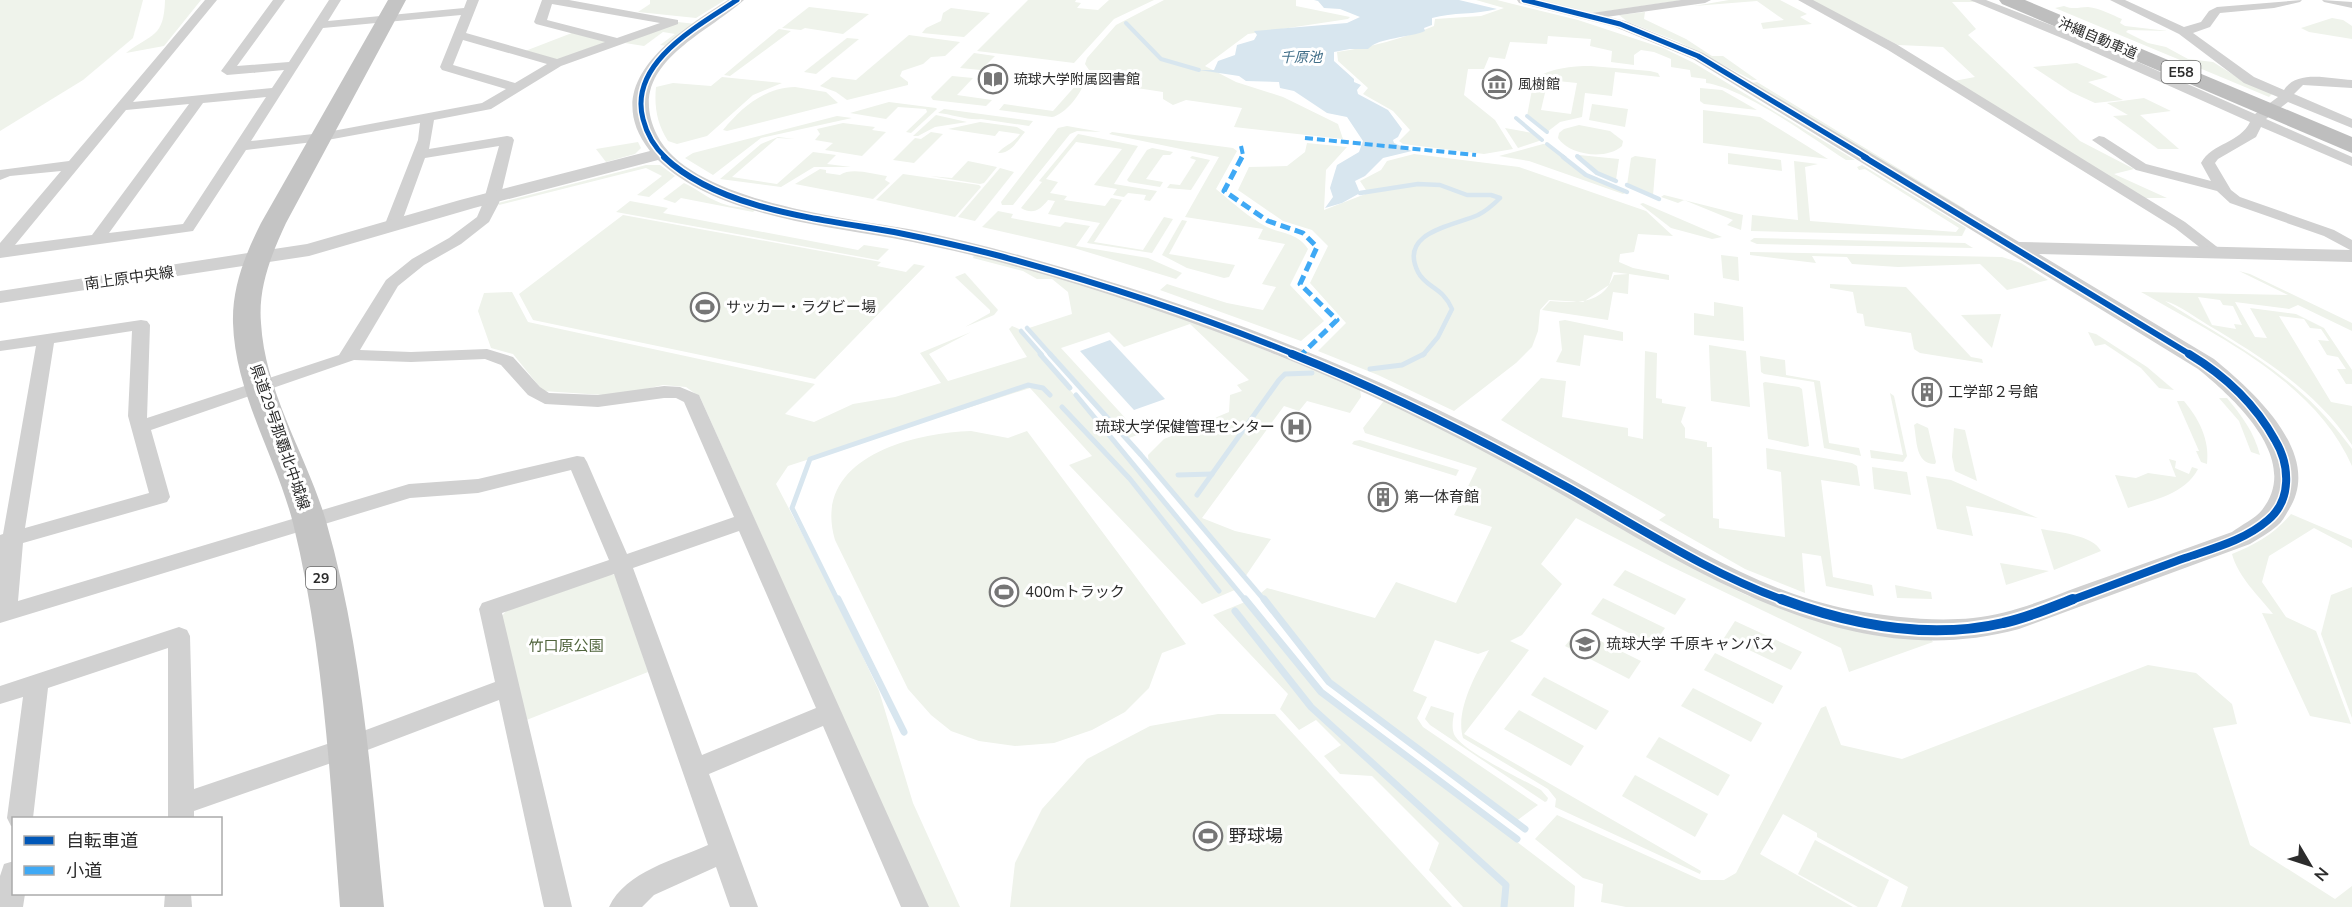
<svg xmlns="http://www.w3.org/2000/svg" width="2352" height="907" viewBox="0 0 2352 907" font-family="'Nunito Sans','Noto Sans JP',sans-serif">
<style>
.green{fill:#eff3eb;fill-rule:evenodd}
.water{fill:#d8e6ef}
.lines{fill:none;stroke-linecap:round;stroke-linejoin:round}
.stream-far3{stroke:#d8e6ef;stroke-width:4}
.stream-far2{stroke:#d8e6ef;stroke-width:4.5}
.stream-far1{stroke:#d8e6ef;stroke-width:5}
.stream{stroke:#d8e6ef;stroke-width:7}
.minor{fill:#d1d1d1;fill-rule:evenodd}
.tertiary{fill:#d1d1d1;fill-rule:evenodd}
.primary{fill:#c4c4c4;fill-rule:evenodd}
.motorway{fill:#bebebe;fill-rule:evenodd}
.quiet-far2{stroke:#3fa9f5;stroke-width:4;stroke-dasharray:8 4;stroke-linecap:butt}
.quiet-far1{stroke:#3fa9f5;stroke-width:5;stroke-dasharray:10 5;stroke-linecap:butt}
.quiet{stroke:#3fa9f5;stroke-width:6;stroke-dasharray:12 6;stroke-linecap:butt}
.cycleway-far3-casing{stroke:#fff;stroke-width:8}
.cycleway-far2-casing{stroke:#fff;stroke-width:9}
.cycleway-far1-casing{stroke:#fff;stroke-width:11}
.cycleway-casing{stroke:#fff;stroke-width:14}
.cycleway-far3{stroke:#0057b8;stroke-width:5}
.cycleway-far2{stroke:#0057b8;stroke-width:6}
.cycleway-far1{stroke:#0057b8;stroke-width:8}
.cycleway{stroke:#0057b8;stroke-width:10}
.labels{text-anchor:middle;stroke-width:6;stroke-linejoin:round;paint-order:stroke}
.far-street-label{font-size:14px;fill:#2c2c2c;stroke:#fff}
.far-water-label{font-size:14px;font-style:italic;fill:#406e88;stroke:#fff}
.shield{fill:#fff;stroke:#6b6b6b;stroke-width:1.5}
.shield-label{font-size:14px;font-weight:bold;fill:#2c2c2c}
.far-poi-label{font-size:14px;fill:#2c2c2c;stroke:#fff;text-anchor:start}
.street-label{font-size:15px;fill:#2c2c2c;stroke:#fff}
.poi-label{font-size:15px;fill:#2c2c2c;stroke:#fff;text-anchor:start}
.park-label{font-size:15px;fill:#50643c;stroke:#fff}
.near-poi-label{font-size:18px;fill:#2c2c2c;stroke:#fff;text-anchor:start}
</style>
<rect width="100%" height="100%" fill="#fff"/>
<g class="green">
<path d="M0 0H143L133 38 83 80 0 131Z"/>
<path d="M165 0H201L164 46 126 53C152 33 164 38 165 0Z"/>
<path d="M650 0H725L696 18 638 12 650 4Z"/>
<path d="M1028 0H1076L1075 2 1081 3 1077 8 1098 10 1109 0H1154L1114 19 1074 63 977 51Z"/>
<path d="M1164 0H1296V6L1350 17 1348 19 1248 34 1205 66 1236 82 1283 97 1338 124 1343 139 1234 127 1242 108 1186 100 1173 105 1163 99V92L1117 85 1098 74 1091 73 1085 64 1087 58 1116 25Z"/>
<path d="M1476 0H1497L1578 20 1663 48 1694 63 1855 160H1846C1812 138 1744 88 1706 83V79L1691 77 1690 70 1671 67V59L1654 52 1641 50 1634 55V65L1611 62 1612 51 1590 46 1591 39 1548 36 1547 44 1510 42 1505 59 1489 57 1484 69H1468L1464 95 1495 120 1513 149 1484 154 1403 144 1399 141 1410 130 1393 111 1363 94 1368 88 1338 61 1337 52C1371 47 1402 39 1434 26L1435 19 1481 16 1504 8Z"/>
<path d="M1540 0H1683L1594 13Z"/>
<path d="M1729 0H1780L1807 14 1800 17 1812 24 1763 29 1761 23 1784 20 1757 1 1694 6Z"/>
<path d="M1811 0H1972L1976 2H1952L1976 29 1968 35 2080 141 2134 169 2114 174 2167 198H2143L1954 81 1975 77 1943 47 1898 45Z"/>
<path d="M2064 6C2074 10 2079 7 2088 7 2100 8 2112 15 2122 19L2120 23 2125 26 2168 31 2128 30 2126 32 2148 43 2166 47 2188 59 2213 62 2237 77 2273 93 2269 97 2055 8Z"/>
<path d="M809 7 869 14 843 34 805 28 801 30 782 28Z"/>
<path d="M951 8 990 13 964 37 922 33 926 28 941 21 943 13Z"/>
<path d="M1645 12 1644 19 1686 39 1712 56H1723L1757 80H1752L1679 42 1628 22 1619 15Z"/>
<path d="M2332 18 2343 20 2352 26V39L2309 32 2301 28Z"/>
<path d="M678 22 696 24 667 46 660 45 675 34 663 32 644 46 625 43Z"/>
<path d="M779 29 791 31 730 76 724 75Z"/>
<path d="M577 31 618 42 557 63 520 53Z"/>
<path d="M909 35 960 42 945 56 931 57 923 64 902 71 900 76 908 82V85L847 100 836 92 820 86 832 77 856 80Z"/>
<path d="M847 38 859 39 816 74 804 72Z"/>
<path d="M974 53 995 56 981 70 960 68Z"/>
<path d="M2077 63 2108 77 2088 82 2123 100 2095 103 2071 92 2033 67Z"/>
<path d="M1591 66 1650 71 1658 73 1660 77 1615 72 1612 96 1585 93 1582 117 1560 122 1547 132 1527 116 1534 79C1551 68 1571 66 1591 66ZM1548 80 1577 83 1571 114 1541 110Z"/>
<path d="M952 76 973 78 957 95 992 100 986 106 933 100 931 97Z"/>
<path d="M722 77 782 83 753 95 707 136 677 144 668 141C657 124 654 106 656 87L673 83 711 86Z"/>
<path d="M1085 79C1083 92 1065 115 1052 117L999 110 1004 104 1053 111 1077 84Z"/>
<path d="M1757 82 1965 209H1959L1751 83Z"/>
<path d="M795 87 826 92 838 103 727 131 723 130C742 107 764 88 795 87Z"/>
<path d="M1700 88 1722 90 1757 110 1704 104 1700 101Z"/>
<path d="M2144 98 2171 111 2140 115 2179 149H2158L2113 116 2128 115 2107 103Z"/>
<path d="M889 102 936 108 937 109 911 133 906 132 927 112 926 109 898 107 886 119 850 113Z"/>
<path d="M1592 104 1628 109 1625 127 1589 120Z"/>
<path d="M944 109 1033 121 1029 126 981 119C970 121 951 114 938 113Z"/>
<path d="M1703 110 1760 117 1828 159 1703 143Z"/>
<path d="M936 115 967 122 935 127 918 136H913Z"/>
<path d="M837 116 852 118 761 138 713 175 685 158 693 153Z"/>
<path d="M980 122 1017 127 1025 132C1017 141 1011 154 998 153 1005 145 1013 144 1020 134L999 131 995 136 948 129Z"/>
<path d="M843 123 875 127 872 130 886 132 862 156 825 150 833 143 815 140 820 134 817 129Z"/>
<path d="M1579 125 1610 131 1623 141 1622 146C1607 160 1570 156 1558 138L1559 133 1564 129Z"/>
<path d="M1067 126 1101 132 1077 131 1070 134 1013 205H1002L1001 202 1058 128Z"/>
<path d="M1505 128 1533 133 1542 140 1518 148Z"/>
<path d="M931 132 943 134 914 163 893 160 915 138 921 139Z"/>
<path d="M1112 132 1233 148 1237 151 1216 189C1232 202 1249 218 1267 227 1282 234 1298 233 1308 249L1290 285 1324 321 1301 341 1160 290 1167 284 1227 303 1263 310 1276 287 1262 284 1285 244 1258 239 1263 229 1185 217 1219 157 1109 134Z"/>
<path d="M1078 134 1138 146 1114 184 1157 191 1150 201 1144 200 1146 195 1128 193 1124 197 1113 195 1117 189 1094 185 1122 149 1076 142 1046 179 1058 182 1050 193 1067 196 1064 200 1105 206 1111 198 1122 200 1094 242 1143 250 1164 217 1173 219 1152 253 1087 243 1100 223 1048 214 1055 201 1048 200C1040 210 1033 215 1021 208L1042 182 1039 181Z"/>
<path d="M778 137 795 139 777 138 732 177 777 184 813 152 836 155 827 164 851 167H814L781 187 720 179 761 144Z"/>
<path d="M638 142 641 148 635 154 606 162 596 149Z"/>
<path d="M1307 143 1347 147 1326 170 1324 210 1368 193 1360 181 1381 170 1387 161 1414 154 1519 167 1646 211 1673 236 1638 234 1634 252 1620 254 1619 262 1633 268 1669 275V280L1629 274 1628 294 1613 292 1608 320 1542 310 1550 301C1576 303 1603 305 1614 275L1628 274 1613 272 1609 285 1583 302 1549 300 1540 310 1538 331 1532 347 1516 363 1454 411 1378 375 1318 351 1346 323 1310 283 1328 246 1312 230 1283 221 1238 190 1249 167 1287 166 1305 152Z"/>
<path d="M1543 144H1547L1586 175 1627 192 1623 194 1529 161 1499 156Z"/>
<path d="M1152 148 1173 152 1170 155H1163L1146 179 1163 182 1160 187 1129 182 1127 180 1147 150Z"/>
<path d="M1728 153 1781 160 1782 171 1728 164Z"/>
<path d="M1579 155 1619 159 1616 180 1599 173Z"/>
<path d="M1192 156 1210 160 1191 190 1167 188 1170 184 1180 185 1196 160 1190 158Z"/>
<path d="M1635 156 1656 159 1653 196 1627 185 1631 158Z"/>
<path d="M968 161 997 167 984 183 980 184 930 176 952 178Z"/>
<path d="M1794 161 1818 164 1805 167 1810 221 1956 232 1959 228 1865 169 1859 170 1857 167 1862 165 1966 228 1962 236 1751 231 1752 215 1798 220Z"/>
<path d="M646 165H660L675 176 649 197 637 195 662 176 646 168 499 205 498 203Z"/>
<path d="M1000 168 1014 172 975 221 958 217Z"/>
<path d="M820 169 826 170V173L840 175C851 167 873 174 887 176L885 180 890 183 873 199 795 184Z"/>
<path d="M903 174 979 185 981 187 955 217 876 200Z"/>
<path d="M684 183C699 190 711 201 727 205 736 208 746 207 756 209L753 212 681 198 675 203 663 199Z"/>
<path d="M1664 195 1743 215 1741 230 1727 225 1733 220 1684 200 1678 203 1661 197Z"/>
<path d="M630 201 668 208 663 213 858 250 864 245 889 249 878 260 616 212Z"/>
<path d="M1643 203 1722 237 1712 239 1671 228 1640 204Z"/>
<path d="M998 211 1013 214 1011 218 1060 227 1065 222 1090 226 1076 246 1148 258 1182 273 1176 279 1074 248 982 227Z"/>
<path d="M623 215 881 262 877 266 906 272 914 264 925 266 815 379 533 320 519 294Z"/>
<path d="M1182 220 1187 221 1169 254 1235 265 1229 277 1224 278 1187 268 1162 255Z"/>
<path d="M1754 238 1965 243 1973 248 1757 244 1750 241Z"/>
<path d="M1750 252 2002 257 2021 263 2048 280 2007 290 1980 264 1898 267 1852 264 1847 257 1812 256 1816 263 1750 255Z"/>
<path d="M974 255C1107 285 1234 337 1360 389L1361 397 1350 413 1307 401 1299 411 1284 406 1202 518 1235 531 1271 539 1245 577 1149 465 1148 455 1164 439 1229 412 1230 395 1242 391 1237 385 1249 380 1190 324 1124 347 1109 332 1061 348 1140 434 1129 438 1029 328 1072 314 1068 292 1052 279H1037L1023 271 973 258Z"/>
<path d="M1721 255 1738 257 1739 281 1723 278Z"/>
<path d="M2239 271 2250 274 2352 323V331L2298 305 2289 309 2235 302 2255 337 2267 338 2250 308 2296 314 2324 328 2352 370V384H2346L2337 369H2346L2338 357 2327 355 2318 340 2329 341 2321 329 2310 328 2304 319 2279 316 2331 402 2352 406V445C2317 392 2262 357 2208 325 2195 317 2179 305 2165 301 2238 347 2296 374 2349 445L2352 449V466C2315 381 2217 336 2141 292L2288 295ZM2198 297 2220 300 2223 305 2233 306 2242 325 2234 324 2236 329 2212 325Z"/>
<path d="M965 273 998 310 994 315 965 327 990 313V310L955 277Z"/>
<path d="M1830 284 1906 287 1971 357 1982 359 1983 363 1920 353 1914 349 1911 333 1865 326 1863 314 1857 313 1853 292 1830 288Z"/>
<path d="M512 292 528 322 815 384 785 414 814 422 853 404 895 397 941 383 920 353 971 332 929 354 948 381 1027 357 1009 329 1012 326 1019 329 1237 589 1202 604 1069 465 1092 456 1030 388 788 466 776 484 828 583 879 691 913 803 960 907H927L700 397 686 387 663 385 624 394 603 395 543 391 513 354 491 348 478 311 484 293Z"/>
<path d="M1714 302 1743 307 1744 341 1694 335V313L1714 316Z"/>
<path d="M2001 314 1992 348 1961 315Z"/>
<path d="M1565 320 1623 332V341L1584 335 1580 366 1556 362 1562 350 1559 321Z"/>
<path d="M2088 332 2096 334 2147 367 2174 390 2159 388 2141 368 2105 344 2095 346Z"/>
<path d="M1709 345 1746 351 1750 407 1711 401Z"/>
<path d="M1645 351 1657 353 1656 398 1662 399V403L1686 407 1681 422 1685 428V438L1707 442V447H1712L1713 518 1719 519V528L1785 537 1781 472 1767 469 1766 448 1852 463 1857 466 1860 486 1821 480 1833 577 1872 585 1874 596 1826 586 1821 556 1802 553 1805 593 1745 569 1659 520 1666 515 1501 420 1541 378 1566 381 1562 417 1628 428V436L1643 439Z"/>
<path d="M1760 356 1785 360 1786 375 1820 381 1829 443 1859 448 1861 456 1824 448 1814 382 1764 374 1761 372Z"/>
<path d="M1765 382 1799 387 1802 389 1809 446 1805 447 1768 439 1763 383Z"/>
<path d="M1890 393 1894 396 1907 456 1903 462 1871 458 1870 450 1903 455Z"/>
<path d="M2219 398H2227C2242 416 2254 432 2260 455L2251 452 2239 421Z"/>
<path d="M2177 401H2184C2199 419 2210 440 2207 464L2201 462 2196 451H2199Z"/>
<path d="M1383 402H1387L1503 460 1698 571 1746 595 1821 622 1930 638 1933 642 1849 672 1841 648 1670 566 1576 518 1541 564 1562 584 1522 635 1510 641 1529 650 1464 734 1701 871 1700 874 1555 807 1556 799 1548 789 1463 738C1455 710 1476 674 1489 650L1478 654 1435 640 1413 691 1427 697 1417 718 1423 727 1538 805 1515 822 1329 678 1261 593 1267 588 1375 618 1396 582 1456 603 1492 527 1454 515 1477 468 1365 433 1363 428Z"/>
<path d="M1917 423 1928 428 1936 462 1935 464C1915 464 1917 440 1914 425Z"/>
<path d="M1954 428 1965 430 1977 481 1955 471 1952 457Z"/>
<path d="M971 431 1008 438 1027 431 1186 644 1162 653 1149 688 1125 712 1092 730 1054 743 1015 746 979 741 951 731 931 715 908 689 835 540C811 459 910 433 971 431Z"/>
<path d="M1360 440 1459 470 1456 476 1352 444 1354 441Z"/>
<path d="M2169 459 2176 461 2175 468 2189 474 2192 467 2198 469C2185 494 2154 500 2128 508L2115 475 2136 478 2148 473 2176 477Z"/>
<path d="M1872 467 1907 472 1911 495 1874 489Z"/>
<path d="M1926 476 1951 480 2038 518 1966 506 1973 536 1937 529Z"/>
<path d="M2291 514 2352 540V548L2314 528 2269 556 2262 582 2286 617 2316 631 2351 724 2310 716 2262 613 2273 614C2259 596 2238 577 2232 554 2256 544 2274 534 2291 514Z"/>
<path d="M2041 529C2058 532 2093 535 2101 551L2054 570Z"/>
<path d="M2000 563 2049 571 2006 585Z"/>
<path d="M1625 570 1686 599 1675 615 1613 585Z"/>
<path d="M609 574 617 575 648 672 524 721 501 617 507 610Z"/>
<path d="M1895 585 1931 592 1932 599 1897 598Z"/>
<path d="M2352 587V718L2321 634 2331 595Z"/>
<path d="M1603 598 1665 628 1653 645 1591 614Z"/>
<path d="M1245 602 1317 690 1575 886 1574 907H1463L1429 870 1439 843 1372 776 1340 774 1324 756 1341 745 1316 720 1299 730 1280 709 1288 694 1213 615Z"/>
<path d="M1735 621 1802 652 1791 670 1724 638Z"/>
<path d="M1578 630 1641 661 1629 679 1565 646Z"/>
<path d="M1715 653 1783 686 1773 704 1704 670Z"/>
<path d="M2148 665 2196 673 2232 704 2237 724 2213 728 2250 845 2335 899 2352 886V907H1901L1908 887 1817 837V833L1783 814 1760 854 1853 907H1626L1601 902 1603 884 1583 878 1535 839 1557 815 1701 880H1724L1736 873 1821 708 1826 706 1841 745 1902 759Z"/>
<path d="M1544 677 1609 711 1596 730 1531 695Z"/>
<path d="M1693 688 1762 723 1751 742 1681 706Z"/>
<path d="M1431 706 1454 713C1453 720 1451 729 1455 736 1466 753 1522 779 1541 790L1548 798 1547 801 1545 802 1430 725 1425 719Z"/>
<path d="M1519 710 1584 746 1571 766 1504 729Z"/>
<path d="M1218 714H1275L1452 907H1010L1015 863 1042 809 1087 759 1150 726Z"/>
<path d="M1659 737 1730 775 1718 796 1646 757Z"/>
<path d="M1635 775 1708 814 1695 837 1622 796Z"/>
<path d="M1815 840 1889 880 1877 907H1858L1798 874Z"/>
</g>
<g class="water">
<path d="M1314 0H1459L1497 9C1475 15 1453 12 1432 18V25L1424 28 1425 31C1410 38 1379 37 1368 49H1350L1334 52V61L1354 79V82L1361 85 1357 90 1358 94 1388 110 1402 129 1398 137 1393 140 1394 143 1412 151 1383 158 1365 176 1355 181 1360 193 1342 203 1325 208 1333 197 1330 188 1337 165 1359 152 1363 141 1347 117 1327 113 1294 91 1280 88 1279 82 1246 81 1239 76 1199 70H1214L1218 61 1235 55 1237 45 1254 40 1257 35 1254 31 1347 23 1360 17 1340 9 1324 8 1318 1Z"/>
<path d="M1110 340 1165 399 1134 410 1080 351Z"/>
</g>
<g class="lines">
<g class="stream-far3">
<path d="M1126 23 1161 59 1199 70"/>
<path d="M1527 116 1547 132"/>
<path d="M1516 118 1542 140"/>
<path d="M1547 144 1565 158"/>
<path d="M1577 156 1580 158"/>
</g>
<g class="stream-far2">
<path d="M1563 157 1586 175 1627 192"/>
<path d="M1578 157 1597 173 1616 181"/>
<path d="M1627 185 1659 199"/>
<path d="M1360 193 1418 184 1440 185 1467 195H1491L1500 198C1493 205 1486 211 1478 215 1453 226 1398 232 1418 272 1426 288 1443 287 1452 309L1438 337 1423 355"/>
<path d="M1027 328 1051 355"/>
<path d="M1021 331 1042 355"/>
</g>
<g class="stream-far1">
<path d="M1040 354 1070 388"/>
<path d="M1050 354 1141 455 1265 601"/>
<path d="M1370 369 1402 365 1424 354"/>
<path d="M1076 395 1246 601"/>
<path d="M1062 407 1130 479 1219 591"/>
<path d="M1178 475 1212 474"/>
<path d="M1197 495 1279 380 1285 374 1312 373"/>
<path d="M838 601 792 508 810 459 1028 385 1043 388 1050 395"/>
</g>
<g class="stream">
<path d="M838 599 904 732"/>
<path d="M1245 599 1321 692 1517 839"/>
<path d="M1264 599 1329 682 1525 829"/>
<path d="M1235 611 1311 707 1506 885 1504 907"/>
</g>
<g class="minor">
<path d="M205 0H217L133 102 272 88 284 70 227 75 221 71 273 0H285L237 66 289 62 329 0H341L328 21 464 8 467 0H479L466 33 557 59 605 42 536 24 534 22 542 0H569L678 20V24L561 66 491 109 434 120 429 149 507 136 512 137 514 140 499 203 489 222 461 244 424 265 398 286 360 350 411 352 487 349 513 357 540 387 549 393 598 395 664 386 680 387 699 395 929 907H901L823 726 709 774 758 907H730L716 867 654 895 642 907H609C626 871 675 860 708 845L614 574 502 613 572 907H544L499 700 357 754 194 811V818H168V648L48 688 33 818H14V827L11 826 7 818 23 697 0 704V686L179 627 187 630 190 636 194 789 339 740 495 682 479 609 482 603 609 560 571 470 478 493 410 498 0 623V535L3 534 36 346 0 351V341L141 320 147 321 150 325 147 418 339 355 386 280 412 259 449 238 477 217 483 203 499 146 425 158 401 224 393 229 388 227 385 224 418 140 420 123 322 141 246 150 193 231 0 258V243L61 171 10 176 0 180V170L69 161ZM552 4 660 23 617 38 547 20ZM461 15 440 67 442 70 506 89 482 103 322 133 251 141 323 28ZM463 40 547 64 515 83 453 65ZM266 97 183 224 109 233 203 103ZM189 104 92 235 15 245 126 110ZM132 331 128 416 149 493 25 528 54 343ZM485 359 501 365 528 395 545 404 598 407 664 398H676L684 402 734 517 627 554 587 462 584 457 577 456 478 479 409 484 18 601 23 543 167 502 170 497 151 430 354 360 411 362ZM739 531 816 708 702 755 633 568Z"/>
<path d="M1681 0H1711L1705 3 1592 19 1586 16 1592 13Z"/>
<path d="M1798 0H1813L1896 44 2185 222 2225 253 2217 258 2211 256 2175 228 1888 50Z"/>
<path d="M1970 0H1986L2077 35 2255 114 2278 97 2244 83 2179 34 2110 0H2125L2184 27 2201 22 2209 11 2217 7 2302 0 2300 2 2274 8 2220 13 2210 27 2193 33 2254 77 2284 90C2297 69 2330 79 2352 80V88L2303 85 2294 94 2352 119V128L2288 102 2266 119 2352 157V166L2261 127 2256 137 2218 159 2215 163 2231 190 2240 197 2334 230 2352 240V251L2324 236 2230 203 2217 191 2136 170 2092 140 2099 136 2104 137 2146 164 2211 181 2201 163C2212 143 2240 143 2250 122L2069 41Z"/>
<path d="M2322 0 2352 2V8L2324 2Z"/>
<path d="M14 861V894H25L23 907H0V876L4 864Z"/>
<path d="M165 894H191L192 907H164Z"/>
</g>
<path class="tertiary" d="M728 0H744C704 36 623 66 657 135 690 202 848 218 914 230 969 241 1024 256 1078 272 1220 314 1358 367 1489 435 1533 458 1577 482 1621 507 1694 548 1768 594 1852 610 1892 617 1933 622 1973 618 2011 614 2046 599 2081 586 2132 568 2182 550 2232 532 2241 525 2255 519 2262 510 2302 460 2235 399 2198 369L1693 59 1615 27 1519 3 1517 0H1541L1625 21 1703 53 2019 242 2352 250V262L2039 254 2214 359C2254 392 2325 455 2288 511 2285 516 2282 522 2277 526 2269 533 2259 538 2250 544L2019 629C1839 678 1678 558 1529 476 1447 431 1364 390 1277 355 1184 318 1089 286 992 260 959 252 925 244 892 238 818 225 714 214 658 160L474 208 309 256 0 303V291L307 244 460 200 650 151C597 83 676 33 728 0Z"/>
<path class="primary" d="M388 0H406L286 223C271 255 258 288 261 323 265 393 307 456 326 521 362 646 371 778 384 907H340C330 779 324 649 293 523 276 457 235 393 233 323 232 287 245 255 261 223Z"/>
<path class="motorway" d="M1999 0H2025L2352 137V153L2002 4Z"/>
<g class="quiet-far2">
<path d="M1305 138 1476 155"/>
<path d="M1241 146 1243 155 1241 158"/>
</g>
<path class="quiet-far1" d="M1242 157 1224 191 1268 221 1303 233 1317 247 1300 284 1337 320 1301 355"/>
<path class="quiet" d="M1300 356 1302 354"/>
<g class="cycleway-far3-casing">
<g id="cycleway-far3">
<path d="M1524 0 1620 24 1698 56 1867 158"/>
<path d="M666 158C654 147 647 135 643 119 628 63 698 26 737 0"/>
</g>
</g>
<g class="cycleway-far2-casing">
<g id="cycleway-far2">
<path d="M664 157C720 210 821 219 894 232 929 239 965 247 1000 256 1100 283 1200 316 1296 355"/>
<path d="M1864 157 2191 355"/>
</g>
</g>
<g class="cycleway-far1-casing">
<g id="cycleway-far1">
<path d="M1292 354C1387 392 1478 438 1567 487 1639 527 1708 573 1786 601"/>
<path d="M2069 601C2108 587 2146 572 2185 558 2214 548 2245 540 2268 520 2292 500 2290 465 2275 440 2255 404 2224 375 2189 354"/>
</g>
</g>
<g class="cycleway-casing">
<path id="cycleway" d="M1781 599C1851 625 1930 640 2003 623 2027 618 2050 608 2073 599"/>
</g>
<use href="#cycleway-far3" class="cycleway-far3"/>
<use href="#cycleway-far2" class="cycleway-far2"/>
<use href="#cycleway-far1" class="cycleway-far1"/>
<use href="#cycleway" class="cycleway"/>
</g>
<defs>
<g id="library-ring" transform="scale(1.5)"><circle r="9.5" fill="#fff" stroke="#767676" stroke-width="1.5"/><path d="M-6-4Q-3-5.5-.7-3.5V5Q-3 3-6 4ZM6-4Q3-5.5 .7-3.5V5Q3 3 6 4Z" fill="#767676"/></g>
<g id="museum-ring" transform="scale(1.5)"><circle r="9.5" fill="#fff" stroke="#767676" stroke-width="1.5"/><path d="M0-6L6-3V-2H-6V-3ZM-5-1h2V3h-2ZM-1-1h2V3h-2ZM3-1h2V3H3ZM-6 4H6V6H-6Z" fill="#767676"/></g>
<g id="stadium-ring" transform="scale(1.5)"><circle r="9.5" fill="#fff" stroke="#767676" stroke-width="1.5"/><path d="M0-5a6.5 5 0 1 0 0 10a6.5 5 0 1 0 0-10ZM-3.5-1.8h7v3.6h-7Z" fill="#767676"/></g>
<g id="building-ring" transform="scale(1.5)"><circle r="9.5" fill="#fff" stroke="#767676" stroke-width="1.5"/><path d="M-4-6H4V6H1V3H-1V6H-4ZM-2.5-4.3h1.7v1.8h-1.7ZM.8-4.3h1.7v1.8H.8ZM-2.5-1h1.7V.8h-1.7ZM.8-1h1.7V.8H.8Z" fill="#767676"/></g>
<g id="hospital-ring" transform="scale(1.5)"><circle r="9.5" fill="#fff" stroke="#767676" stroke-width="1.5"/><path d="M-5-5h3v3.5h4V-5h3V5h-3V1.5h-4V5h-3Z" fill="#767676"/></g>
<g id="university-ring" transform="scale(1.5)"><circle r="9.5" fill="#fff" stroke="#767676" stroke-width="1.5"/><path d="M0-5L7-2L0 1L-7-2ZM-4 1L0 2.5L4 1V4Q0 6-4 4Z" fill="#767676"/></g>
</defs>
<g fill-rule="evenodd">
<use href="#library-ring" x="993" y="79"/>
<use href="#museum-ring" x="1497" y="84"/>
<use href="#stadium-ring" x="705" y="307"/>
<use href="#building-ring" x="1927" y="392"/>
<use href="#hospital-ring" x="1296" y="427"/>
<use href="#building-ring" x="1383" y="497"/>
<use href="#stadium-ring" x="1004" y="592"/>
<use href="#university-ring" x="1585" y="644"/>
<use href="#stadium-ring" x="1208" y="836"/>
</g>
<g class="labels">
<g class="far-street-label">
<text transform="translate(2098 38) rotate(23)" y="5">沖縄自動車道</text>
</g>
<g class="far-water-label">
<text x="1301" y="62">千原池</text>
</g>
<g class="shield">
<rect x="2161.5" y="61" width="39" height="22" rx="4.5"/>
<rect x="306" y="567" width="30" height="22" rx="4.5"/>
</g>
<g class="shield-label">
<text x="2181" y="77">E58</text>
<text x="321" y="583">29</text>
</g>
<g class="far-poi-label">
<text x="1014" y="84">琉球大学附属図書館</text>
<text x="1518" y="89">風樹館</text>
</g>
<g class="street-label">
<text transform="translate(129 278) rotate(-8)" y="5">南上原中央線</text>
<text transform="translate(280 437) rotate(71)" y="5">県道29号那覇北中城線</text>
</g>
<g class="poi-label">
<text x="726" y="312">サッカー・ラグビー場</text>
<text x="1948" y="397">工学部２号館</text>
<text x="1275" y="432" text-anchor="end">琉球大学保健管理センター</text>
<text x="1404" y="502">第一体育館</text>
<text x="1025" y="597">400mトラック</text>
<text x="1606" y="649">琉球大学 千原キャンパス</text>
</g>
<g class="park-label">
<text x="566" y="651">竹口原公園</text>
</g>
<g class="near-poi-label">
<text x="1229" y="842">野球場</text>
</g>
</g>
<rect x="12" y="817" width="210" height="78" fill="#ffffff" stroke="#ababab" stroke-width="1.5"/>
<rect x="24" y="836" width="30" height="9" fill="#0057b8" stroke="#ababab" stroke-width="1.5"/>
<text x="66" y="847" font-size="18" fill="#2c2c2c">自転車道</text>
<rect x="24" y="866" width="30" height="9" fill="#3fa9f5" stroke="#ababab" stroke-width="1.5"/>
<text x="66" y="877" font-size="18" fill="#2c2c2c">小道</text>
<g transform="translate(2310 865) rotate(129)" stroke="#ffffff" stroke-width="4.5" paint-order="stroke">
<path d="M0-4.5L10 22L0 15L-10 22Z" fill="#2c2c2c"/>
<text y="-9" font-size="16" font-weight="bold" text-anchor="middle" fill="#2c2c2c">N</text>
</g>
</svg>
